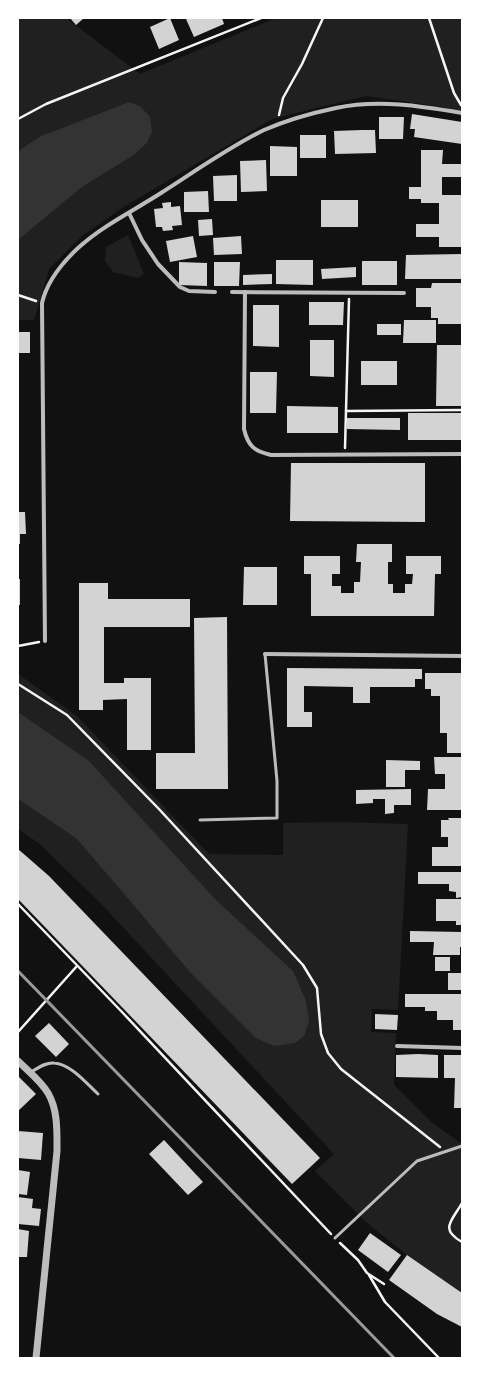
<svg xmlns="http://www.w3.org/2000/svg" width="480" height="1376" viewBox="0 0 480 1376" font-family="'Fira Sans Condensed',sans-serif">
<style>
.green{fill:#202020}
.water{fill:#333}
.building{fill:#d3d3d3}
.lines{fill:none;stroke-linecap:round;stroke-linejoin:round}
.path{stroke:#f5f5f5;stroke-width:2.5}
.service{stroke:#bcbcbc;stroke-width:3}
.minor{stroke:#bcbcbc;stroke-width:4}
.tertiary{stroke:#bcbcbc;stroke-width:7}
.rail{stroke:#9a9a9a;stroke-width:3}
</style>
<rect width="100%" height="100%" fill="#111"/>
<g class="green">
<path d="M18 18H66L140 74 276 18H462V113L436 106 366 96 272 119 122 208 82 236 49 269 34 320H18V240L82 187 134 155 147 143 152 132 129 102 41 136 18 151Z"/>
<path d="M128 235 144 274 138 278 113 272 105 261 106 247Z"/>
<path d="M18 674 77 716 209 854 283 855V823L337 822 408 824 398 1010 372 1009 371 1032 396 1033 394 1085 431 1122 462 1144V1293L407 1255 367 1223 315 1171 334 1154 106 909 40 844 18 829Z"/>
</g>
<g class="water">
<path d="M129 102 140 106 150 117 152 132 147 143 134 155 82 187 18 240V151L41 136Z"/>
<path d="M18 712 89 761 216 900 293 971 306 1001 309 1022 304 1036 295 1043 274 1046 256 1038 189 971 126 896 76 838 18 799Z"/>
</g>
<g class="building">
<path d="M70 18H84L76 25Z"/>
<path d="M170 18 179 40 159 49 150 27Z"/>
<path d="M188 18H222L224 24 194 37 186 19Z"/>
<path d="M412 114 462 122V144L414 137 415 129H410Z"/>
<path d="M379 117H404L403 139H379Z"/>
<path d="M362 130H375L376 153 335 154 334 131Z"/>
<rect x="300" y="135" width="26" height="23"/>
<path d="M270 146 297 147V176H270Z"/>
<path d="M421 150H443L442 164H462V177H442V195H462V247H439V237H416V224H439V203H421V199H409V187H421Z"/>
<path d="M266 160 267 191 241 192 240 161Z"/>
<path d="M237 175V201H214L213 176Z"/>
<path d="M208 191 209 212H184V192Z"/>
<rect x="321" y="200" width="37" height="27"/>
<path d="M171 202V207L180 206 182 225 172 226 173 230 163 231 162 227H156L154 209 163 208 162 203Z"/>
<path d="M212 219 213 235 199 236 198 220Z"/>
<path d="M193 236 197 257 170 262 166 241Z"/>
<path d="M241 236 242 254 214 255 213 238Z"/>
<path d="M462 254V279H405L406 255Z"/>
<path d="M276 260H313V285L276 284Z"/>
<rect x="362" y="261" width="35" height="24"/>
<path d="M179 262 207 263V286L179 285Z"/>
<path d="M214 262H240L239 286H214Z"/>
<path d="M356 267V277L322 279 321 269Z"/>
<path d="M272 274V284L243 285V275Z"/>
<path d="M432 283H462V324H438V318H431V307H416V288H431Z"/>
<path d="M309 302H344L343 325H309Z"/>
<path d="M253 305H279V347L253 346Z"/>
<path d="M404 320H436V343H403Z"/>
<rect x="377" y="324" width="24" height="11"/>
<rect x="18" y="332" width="12" height="21"/>
<path d="M310 340H334V377L310 376Z"/>
<path d="M437 345H462V406H436Z"/>
<rect x="361" y="361" width="36" height="24"/>
<path d="M250 372H277L276 413H250Z"/>
<path d="M287 406 338 407V433H287Z"/>
<rect x="408" y="413" width="54" height="27"/>
<path d="M347 418H400V430L347 429Z"/>
<path d="M291 463H425V522L290 521Z"/>
<path d="M18 512H25L26 534H20V544H18Z"/>
<path d="M357 544H392V562H388V584H393V593H405V584H412L413 574H406V556H441V574H435L434 616H311V574H304V556H340V574H332V586H341V593H354V582H360L361 562H356Z"/>
<path d="M244 567H277V605H243Z"/>
<rect x="18" y="579" width="2" height="26"/>
<path d="M79 583H108V599H190V627H104V683H124V678H151V750H127V699L103 700V710H79Z"/>
<path d="M227 617 228 789H156V753H195L194 618Z"/>
<path d="M287 668 422 669V679H415V687H370V703H353V687L304 686V712H312V727H287Z"/>
<path d="M425 673H462V753H447V733H440V696H431V689H425Z"/>
<path d="M434 757H462V810H427L428 789H445V774H435Z"/>
<path d="M386 760 420 761V770H405V787H386Z"/>
<path d="M411 789V805H394V813L385 814V799H373V803L356 804V790Z"/>
<path d="M448 818H462V866H432V847H448V837H441V820H449Z"/>
<path d="M18 849 49 876 320 1158 292 1184 18 899Z"/>
<path d="M418 872H462V897L456 898V892L449 891V884H418Z"/>
<path d="M436 899H462V925H456V921H436Z"/>
<path d="M410 931 462 932V947H460V955H433L434 942H410Z"/>
<rect x="435" y="957" width="15" height="14"/>
<rect x="448" y="973" width="14" height="17"/>
<path d="M405 994H462V1030H453V1020H437V1011H425V1007H405Z"/>
<path d="M375 1014 398 1015 397 1030 375 1029Z"/>
<path d="M49 1023 69 1044 56 1057 35 1036Z"/>
<path d="M418 1054 438 1055V1078L396 1077V1055Z"/>
<path d="M444 1055H462V1108H454L455 1078H444Z"/>
<path d="M18 1076 36 1094 18 1111Z"/>
<path d="M18 1131 43 1133 41 1160 18 1158Z"/>
<path d="M164 1140 203 1182 188 1195 149 1154Z"/>
<path d="M18 1170 30 1172 27 1195 18 1194Z"/>
<path d="M18 1197 33 1199 32 1208 41 1209 39 1226 18 1224Z"/>
<path d="M18 1229 29 1231 27 1257H18Z"/>
<path d="M370 1233 401 1255 388 1272 358 1250Z"/>
<path d="M407 1255 462 1293V1327L437 1314 389 1280Z"/>
</g>
<g class="lines">
<g class="path">
<path d="M429 18 454 93 461 105"/>
<path d="M279 115 283 98 302 64 323 18"/>
<path d="M18 119 46 104 261 18"/>
<path d="M18 295 36 301"/>
<path d="M346 411 462 410"/>
<path d="M345 448 349 299"/>
<path d="M18 646 39 642"/>
<path d="M18 684 67 715 158 808 303 965 317 988 321 1034 328 1053 341 1069 440 1147"/>
<path d="M18 904 122 1012 331 1234"/>
<path d="M18 1032 77 966"/>
<path d="M462 1203C452 1221 439 1229 462 1242"/>
<path d="M340 1243 358 1260 367 1273 384 1284"/>
<path d="M369 1275 385 1302 439 1358"/>
</g>
<g class="service">
<path d="M200 820 277 818V781L265 654"/>
<path d="M31 1072C38 1068 46 1062 54 1063 71 1064 86 1083 98 1094"/>
<path d="M335 1238 417 1161 462 1146"/>
</g>
<g class="minor">
<path d="M129 213 142 240 158 264 180 287 189 291 215 292"/>
<path d="M232 292 404 293"/>
<path d="M245 292 244 429C248 446 254 451 271 455L462 454"/>
<path d="M45 641 42 303C47 281 62 263 78 248 102 226 133 211 161 193 194 172 229 147 264 130 287 120 312 113 336 108 378 99 421 106 462 113"/>
<path d="M265 654 462 656"/>
<path d="M397 1046 462 1048"/>
</g>
<path class="tertiary" d="M18 1061C28 1071 41 1081 48 1093 58 1110 57 1132 57 1151L36 1358"/>
<path class="rail" d="M18 971 394 1358"/>
</g>
<rect width="480" height="1376" fill="none" stroke="#ffffff" stroke-width="38"/>
</svg>
